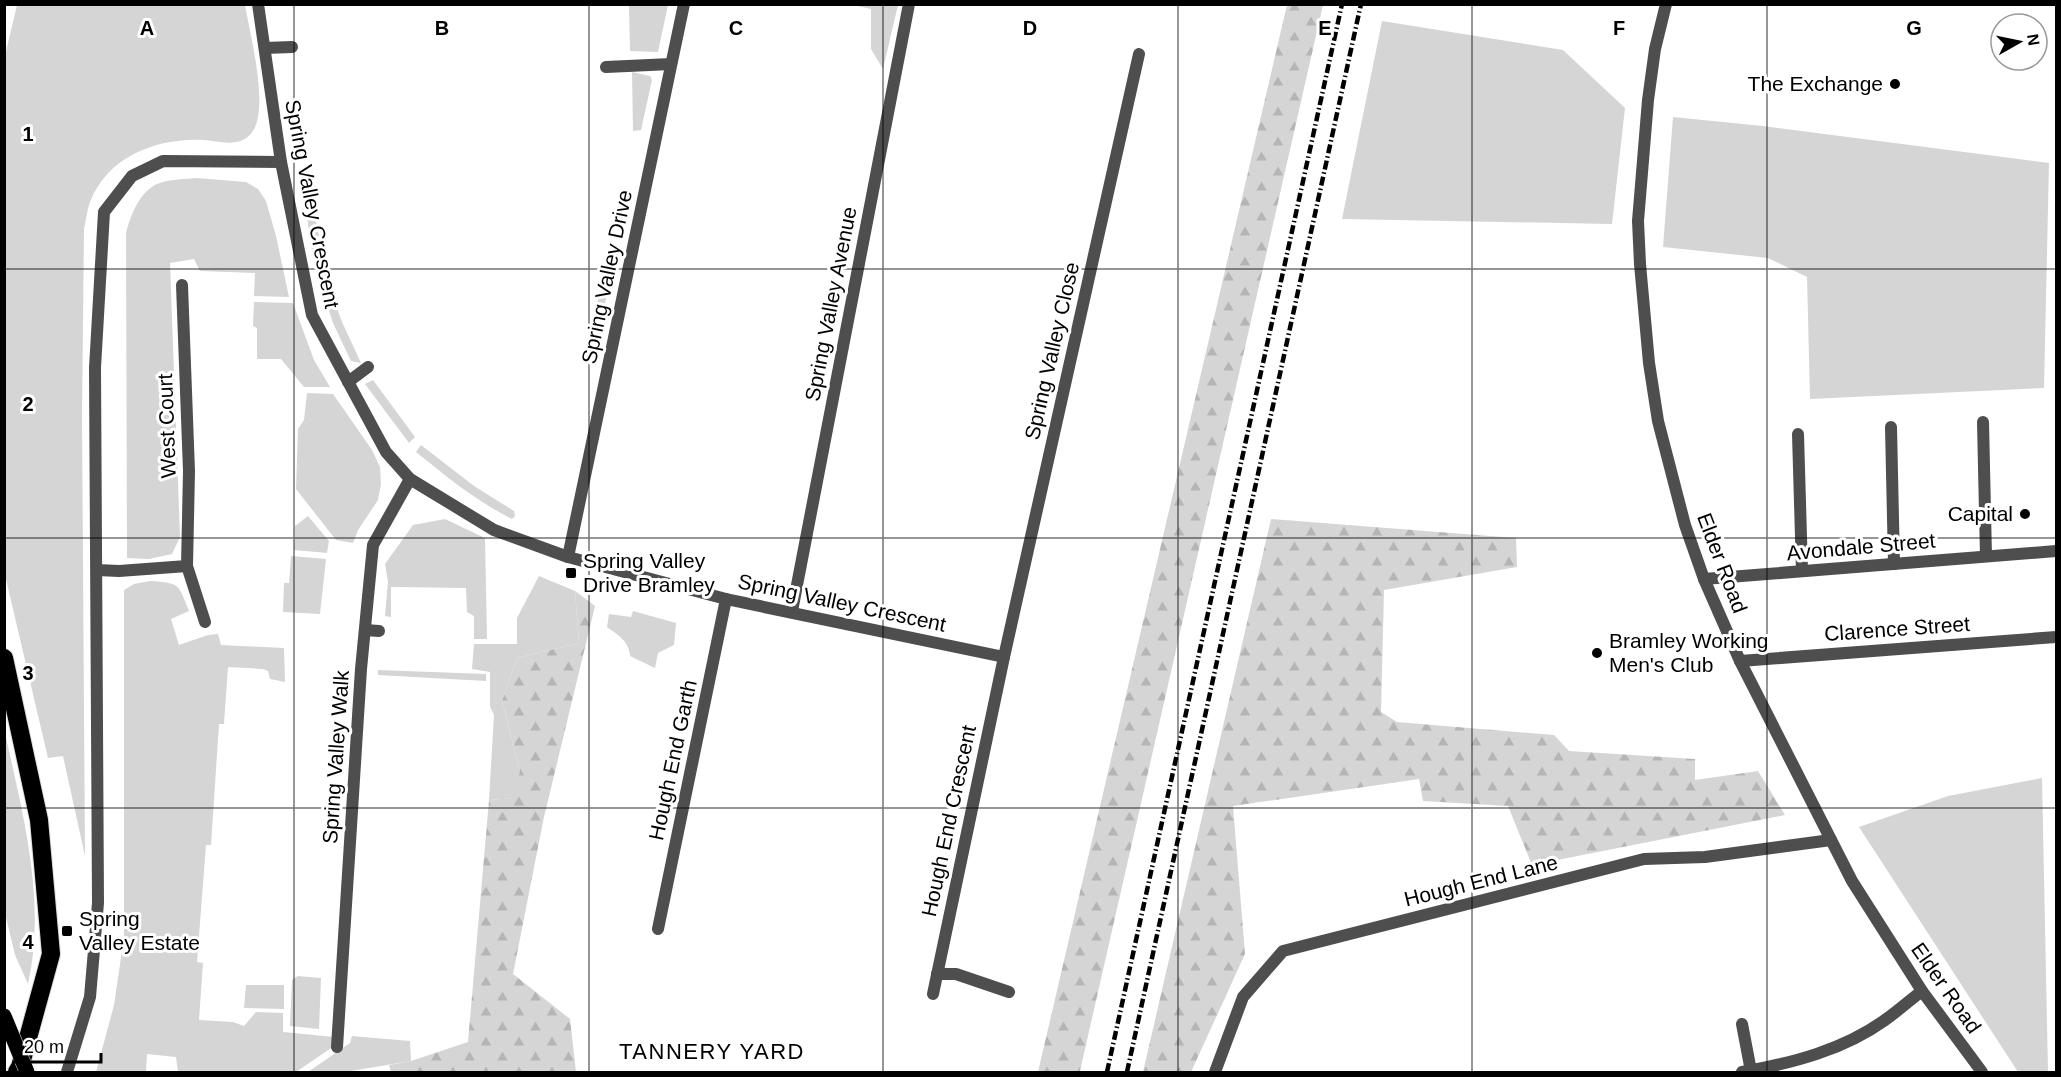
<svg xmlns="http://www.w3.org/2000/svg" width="2061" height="1077" viewBox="0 0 2061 1077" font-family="Arial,sans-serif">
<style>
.green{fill:#d5d5d5}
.forest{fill:url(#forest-firs)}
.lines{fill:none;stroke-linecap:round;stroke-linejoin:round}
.highway-casing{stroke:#dbdbdb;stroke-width:20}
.street{stroke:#4e4e4e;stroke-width:12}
.highway{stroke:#000;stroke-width:18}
.rail{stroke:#000;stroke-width:4.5;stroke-dasharray:9 3 1.5 3;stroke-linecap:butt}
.primary-bridge-casing{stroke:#dbdbdb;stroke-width:16;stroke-linecap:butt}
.primary-bridge{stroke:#000;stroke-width:15}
.grid{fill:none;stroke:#000;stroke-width:1.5;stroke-opacity:0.55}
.poi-dot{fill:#000;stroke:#fff;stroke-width:2}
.labels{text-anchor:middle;stroke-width:6;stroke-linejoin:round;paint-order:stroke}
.poi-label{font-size:21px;fill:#000;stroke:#fff;text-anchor:start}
.street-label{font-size:21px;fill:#000;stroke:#fff}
.neighbourhood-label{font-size:22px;letter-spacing:1.5px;fill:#000;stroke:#fff}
.grid-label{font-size:20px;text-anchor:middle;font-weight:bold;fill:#000;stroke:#fff;stroke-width:6;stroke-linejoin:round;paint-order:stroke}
</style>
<defs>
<pattern id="forest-firs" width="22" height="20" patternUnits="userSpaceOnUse" patternTransform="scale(1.5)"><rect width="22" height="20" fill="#d5d5d5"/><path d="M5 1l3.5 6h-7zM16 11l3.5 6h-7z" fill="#b5b5b5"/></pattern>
</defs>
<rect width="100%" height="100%" fill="#fff"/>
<g class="green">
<path d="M17 5H245C250 34 269 106 253 131 241 149 220 141 203 140 157 138 108 156 90 202 87 210 86 220 84 229L82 416 85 856 63 756 48 758 5 575 4 60Z"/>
<path d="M629 5H668L658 52 630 51Z"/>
<path d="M853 5H898L883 69 871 49V9Z"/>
<path d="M1382 21 1563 50 1625 108 1612 224 1342 219Z"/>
<path d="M632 72 650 76 652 80 641 130 633 131Z"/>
<path d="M1673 117 1763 126 2049 163 2044 388 1810 399 1807 277 1768 258 1663 247Z"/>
<path d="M197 178 246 182 258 189 266 201 276 236 289 297 254 296 255 273 200 271 194 259 170 263 180 537 172 554 149 559 127 558 126 233C131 214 141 187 163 182 174 179 186 179 197 178Z"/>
<path d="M311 194 328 284 321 286 312 251 304 196Z"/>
<path d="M601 286 608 288 600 328 591 330Z"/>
<path d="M325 292H331L342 322 361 363 351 361 333 323 324 295Z"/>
<path d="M254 302 293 303 314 360 330 387H304L281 359H257V328L253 326Z"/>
<path d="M373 380 415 437 409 443 365 384Z"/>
<path d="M307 393 333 394 372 450 380 467 381 484 378 500 358 530 353 543 336 540 296 489 298 429 304 420Z"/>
<path d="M421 445 474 486 514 511 515 516 512 519C476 501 447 477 416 452Z"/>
<path d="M308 516 329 541 327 553 294 550 295 526Z"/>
<path d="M445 519 485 538 487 639H474V616L467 612 466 588 391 587V617L385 616 388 582 385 564 413 525Z"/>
<path d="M291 556 326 559 320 614 283 612 284 583H289Z"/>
<path d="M539 576 575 591 579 643 517 658 502 701 520 770 515 798 489 800 494 715 490 707V672L472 669 474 644H517V618Z"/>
<path d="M150 581C181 583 178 584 189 611L171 619 179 645 208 635 218 634 221 645 284 648 285 682 270 679 268 671 263 669 228 667 224 724H219L211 845H206L197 962 203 963 199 1020 233 1022 244 1026 256 1012 283 1013V1032L334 1037V1046L296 1072H178L176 1057 147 1054 146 1072H96L114 1005 124 937V590L134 584Z"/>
<path d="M633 611 676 623 674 645 658 653 655 668 630 656C629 641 618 635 607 627L609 614 631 617Z"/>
<path d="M378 670 486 674V681L378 675Z"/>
<path d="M4 728C22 812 47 899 28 984L15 955 5 913Z"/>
<path d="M2042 778 2048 1072H2018L1859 827 1948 796Z"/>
<path d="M298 976 321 978 319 1029 290 1026 292 980Z"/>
<path d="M246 985H284V1009L244 1008Z"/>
<path d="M352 1036 410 1041 411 1061 345 1072H308L350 1043Z"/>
</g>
<g class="forest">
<path d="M1287 5H1323L1080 1071 1038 1072Z"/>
<path d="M1271 519 1516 538 1517 567 1384 590 1381 712 1397 722 1554 735 1569 751 1695 759V780L1758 771 1785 815 1532 865 1508 806 1423 801 1419 779 1233 806 1245 954 1191 1072H1143Z"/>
<path d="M575 591 595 606 544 817 513 974 570 1019 576 1072H391L389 1065 411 1061 468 1042 489 800 514 798 520 770 502 701 517 658 579 643Z"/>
</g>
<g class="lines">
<g class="highway-casing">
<path id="highway" d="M4 658 39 820 51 954 20 1067 17 1072"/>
</g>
<g class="street">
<path d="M258 4 281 162 312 315 386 452 410 479 494 530 568 557 726 599 1004 657"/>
<path d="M1666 4 1655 49 1648 100 1638 221 1640 264 1649 363 1658 421 1685 525 1704 579 1740 661 1852 881 1922 991 1982 1072"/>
<path d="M265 48 292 47"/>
<path d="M606 67 671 64"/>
<path d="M348 382 368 367"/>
<path d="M1983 422 1986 556"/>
<path d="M1891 427 1894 564"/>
<path d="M1798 434 1802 571"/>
<path d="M568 557 684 4"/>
<path d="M187 566 205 622"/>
<path d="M97 570 119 571 187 566 189 471 182 285"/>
<path d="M1704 579 2056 551"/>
<path d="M792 611 909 4"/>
<path d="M365 630 379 631"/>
<path d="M1740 661 2056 637"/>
<path d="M658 929 726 599"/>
<path d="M937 974H956L1009 992"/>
<path d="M933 994 1004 657 1139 54"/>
<path d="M1742 1024 1751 1071"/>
<path d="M337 1047 361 669 373 545 410 479"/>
<path d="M67 1072 90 997 98 903 95 368 104 212 132 176 163 161 281 162"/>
<path d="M1215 1072 1243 997 1283 951 1644 859 1705 857 1831 840"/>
<path d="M1742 1072C1793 1063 1843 1050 1885 1020 1898 1011 1910 1000 1922 991"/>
</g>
<use href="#highway" class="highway"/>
<g class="rail">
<path d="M1107 1072 1342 4"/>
<path d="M1127 1072 1361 4"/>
</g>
<g class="primary-bridge-casing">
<path id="primary-bridge" d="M4 1016 27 1072"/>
</g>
<use href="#primary-bridge" class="primary-bridge"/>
</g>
<path class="grid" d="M294 4V1072M589 4V1072M883 4V1072M1178 4V1072M1472 4V1072M1767 4V1072M4 269H2056M4 538H2056M4 808H2056"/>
<g class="poi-dot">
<circle cx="1895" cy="84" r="6"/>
<circle cx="2025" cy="514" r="6"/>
<rect x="565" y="567" width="12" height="12" rx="3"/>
<circle cx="1597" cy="653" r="6"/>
<rect x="61" y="925" width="12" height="12" rx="3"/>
</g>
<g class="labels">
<g class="poi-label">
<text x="1883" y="91" text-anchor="end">The Exchange</text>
<text x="2013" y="521" text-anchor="end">Capital</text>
<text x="583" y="568">Spring Valley<tspan x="583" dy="24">Drive Bramley</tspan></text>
<text x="1609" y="648">Bramley Working<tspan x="1609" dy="24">Men's Club</tspan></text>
<text x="79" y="926">Spring<tspan x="79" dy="24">Valley Estate</tspan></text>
</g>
<g class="street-label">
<text transform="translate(312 204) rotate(79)" y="7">Spring Valley Crescent</text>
<text transform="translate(607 277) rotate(-78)" y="7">Spring Valley Drive</text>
<text transform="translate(831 304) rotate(-79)" y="7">Spring Valley Avenue</text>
<text transform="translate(1052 351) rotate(-77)" y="7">Spring Valley Close</text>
<text transform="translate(167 426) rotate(-92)" y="7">West Court</text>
<text transform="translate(1861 547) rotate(-5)" y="7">Avondale Street</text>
<text transform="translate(1722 563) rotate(69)" y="7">Elder Road</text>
<text transform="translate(842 603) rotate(12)" y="7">Spring Valley Crescent</text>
<text transform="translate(1897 629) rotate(-4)" y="7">Clarence Street</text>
<text transform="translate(336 757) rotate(-86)" y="7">Spring Valley Walk</text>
<text transform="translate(673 760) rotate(-78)" y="7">Hough End Garth</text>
<text transform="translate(949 821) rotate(-78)" y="7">Hough End Crescent</text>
<text transform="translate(1481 881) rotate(-14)" y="7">Hough End Lane</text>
<text transform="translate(1946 988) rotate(55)" y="7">Elder Road</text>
</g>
<g class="neighbourhood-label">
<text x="712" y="1059">TANNERY YARD</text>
</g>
</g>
<g class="grid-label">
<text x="147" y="35">A</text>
<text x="442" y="35">B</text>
<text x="736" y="35">C</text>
<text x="1030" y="35">D</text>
<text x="1325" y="35">E</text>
<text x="1619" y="35">F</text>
<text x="1914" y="35">G</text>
<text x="28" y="141">1</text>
<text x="28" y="411">2</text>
<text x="28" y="680">3</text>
<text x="28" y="949">4</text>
</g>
<rect width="2061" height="1077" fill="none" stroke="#000000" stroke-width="12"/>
<g transform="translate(2019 42) rotate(81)"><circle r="28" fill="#ffffff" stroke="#999999" stroke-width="1.5"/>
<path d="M0-4.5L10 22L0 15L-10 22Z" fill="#000000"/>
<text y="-9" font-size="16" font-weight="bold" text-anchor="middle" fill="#000000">N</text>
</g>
<path d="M15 1053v9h86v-9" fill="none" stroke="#000000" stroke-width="3"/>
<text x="24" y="1053" font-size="18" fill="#000000" stroke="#ffffff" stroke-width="4.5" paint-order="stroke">20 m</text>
</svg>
